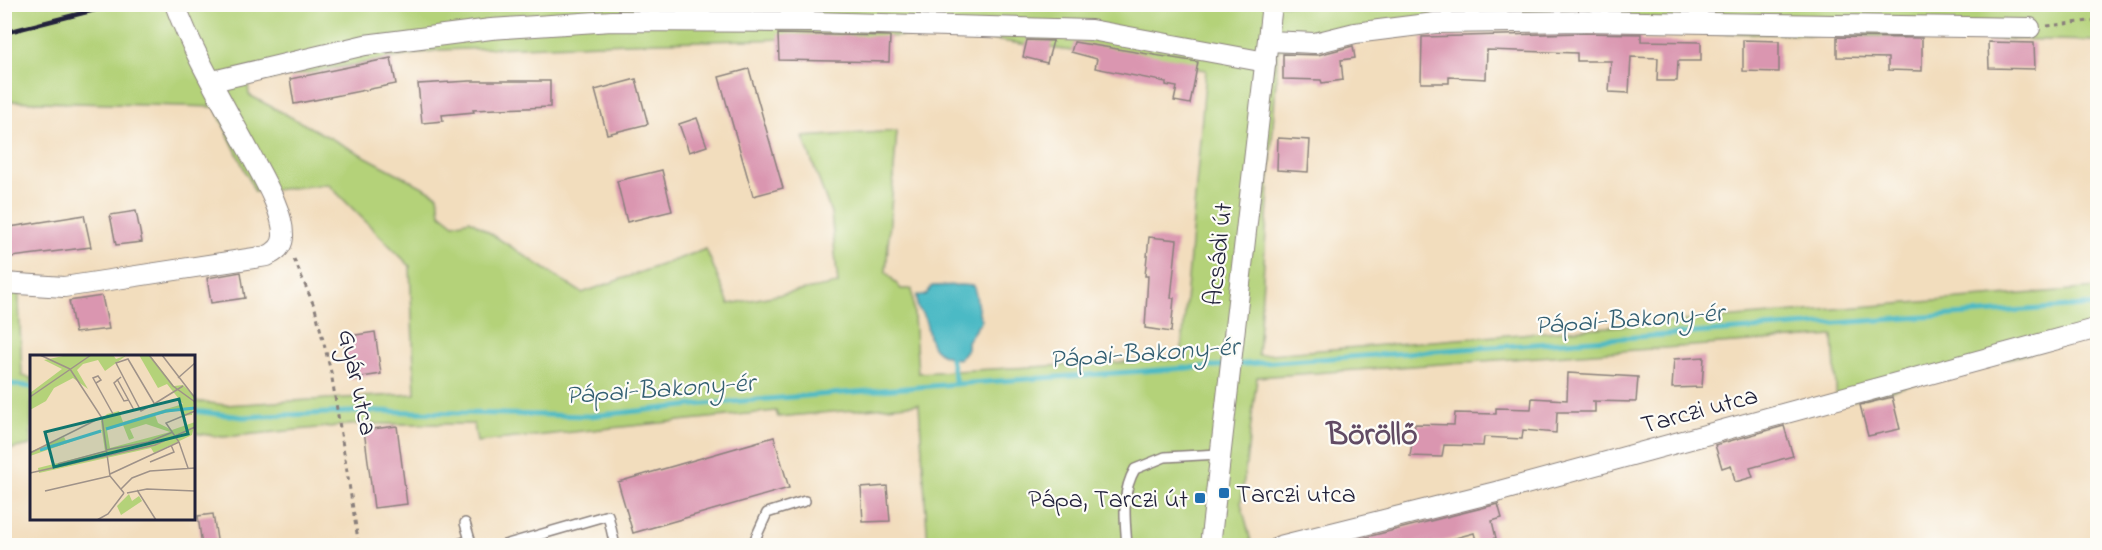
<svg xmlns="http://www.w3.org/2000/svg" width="2102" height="550" viewBox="0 0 2102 550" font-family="'Indie Flower',sans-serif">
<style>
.green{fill:#b4d279;stroke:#6b7a5a;stroke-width:1.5;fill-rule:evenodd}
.water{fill:#4cbac5;stroke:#376e80;stroke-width:1.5}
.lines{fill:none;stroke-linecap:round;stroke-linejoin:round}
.stream{stroke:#4cbac5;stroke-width:5}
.building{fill:#da96b0}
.lane-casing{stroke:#8a807c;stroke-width:12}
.street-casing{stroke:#8a807c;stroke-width:22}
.path{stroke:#8a807c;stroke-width:3;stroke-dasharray:4.5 4.5;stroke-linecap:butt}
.lane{stroke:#fff;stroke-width:9}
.street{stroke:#fff;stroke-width:20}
.rail{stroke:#22223b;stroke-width:4.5}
.poi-dot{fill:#1f6fb2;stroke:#fdfcf7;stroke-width:2}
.labels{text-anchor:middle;stroke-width:4.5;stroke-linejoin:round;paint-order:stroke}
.street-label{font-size:26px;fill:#22223b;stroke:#fdfcf7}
.poi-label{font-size:26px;fill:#22223b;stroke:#fdfcf7;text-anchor:start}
.water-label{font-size:27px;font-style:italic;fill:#335f72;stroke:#fdfcf7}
.district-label{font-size:32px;font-weight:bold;fill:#624b64;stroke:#fdfcf7}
.inset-river{fill:none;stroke:#4cbac5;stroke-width:3}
.inset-road{fill:none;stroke:#9f9289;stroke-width:1.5}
.view{fill:#0f766e;fill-opacity:0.15;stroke:#0f766e;stroke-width:3}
.inset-edge{fill:none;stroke:#22223b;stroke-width:3}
</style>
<rect width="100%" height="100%" fill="#fdfcf7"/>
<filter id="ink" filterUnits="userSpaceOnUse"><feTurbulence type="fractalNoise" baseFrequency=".0167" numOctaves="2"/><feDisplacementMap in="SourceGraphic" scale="12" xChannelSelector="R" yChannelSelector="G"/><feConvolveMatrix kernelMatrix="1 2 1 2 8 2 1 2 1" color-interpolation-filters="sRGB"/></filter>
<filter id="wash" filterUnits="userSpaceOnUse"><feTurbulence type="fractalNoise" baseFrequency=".008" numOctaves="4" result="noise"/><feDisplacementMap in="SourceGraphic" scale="24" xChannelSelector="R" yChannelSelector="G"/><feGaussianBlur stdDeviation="1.35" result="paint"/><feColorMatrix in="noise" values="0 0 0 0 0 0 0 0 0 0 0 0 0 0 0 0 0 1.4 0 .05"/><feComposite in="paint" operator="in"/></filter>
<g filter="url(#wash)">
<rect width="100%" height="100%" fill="#f2ddbd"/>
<g class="green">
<path d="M5 4 2097 5V41L1445 27 1278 50 1258 355 2097 288V335L1837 405 1833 336 1257 377 1241 503 1252 545H928L919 404 778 417 776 411 477 442 474 424H359L223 437 194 433V401L225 405 415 394 410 266 328 184 255 192 215 107 5 101ZM958 35 1206 70 1181 359 918 373 912 289H901L886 272 897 131 803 137 831 213 838 284 729 304 706 249 582 293 470 220 454 224 440 213 438 195 249 95 248 83 439 50 658 42Z"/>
<path d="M5 274 18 276 22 376 32 378 31 445 5 450Z"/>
</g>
<path class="water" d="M962 285 973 286C979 298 975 309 982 320L967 341V349L959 359C915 352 938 328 917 307V295L925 296 932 286Z"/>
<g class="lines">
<g class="stream">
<path d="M951 358 956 384"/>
<path d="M4 383 32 387"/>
<path d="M194 411 243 417 372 411 590 416 704 404 956 384 2098 305"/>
</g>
</g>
<g id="blocks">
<g class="building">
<path d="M1582 33 1641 34V41L1701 42V61H1678L1677 81H1657L1658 58 1631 57 1629 93 1609 92 1611 61H1577V53L1487 50 1486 79 1449 77V83H1421L1422 37Z"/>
<path d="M778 34 890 36 889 62 779 60Z"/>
<path d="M1837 37 1922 38V71L1888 70V58L1837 57Z"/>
<path d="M1027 40 1053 41 1047 63 1023 57Z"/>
<path d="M1743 40 1779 41V72L1743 71Z"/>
<path d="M1074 42 1198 62 1190 104 1174 101 1177 87 1166 85V82L1095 68 1097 59 1071 52Z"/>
<path d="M1988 42 2034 43 2035 69 1989 68Z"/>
<path d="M1353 46 1355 58 1341 60 1343 80 1322 83 1321 80 1283 79V54L1318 55Z"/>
<path d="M391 58 396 84 294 104 290 79Z"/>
<path d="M749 69 783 188 753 196 719 77Z"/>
<path d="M636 79 648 124 607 134 595 90Z"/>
<path d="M470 81H550V107L473 110 474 112 442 115 443 121 422 123 418 84Z"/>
<path d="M697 118 707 146 689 152 679 124Z"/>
<path d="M1278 138 1310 140 1308 172 1277 170Z"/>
<path d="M662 170 672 211 627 222 617 181Z"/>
<path d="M136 211 142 242 116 245 110 215Z"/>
<path d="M84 215 91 247 4 258V228Z"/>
<path d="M1149 237 1177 240 1171 298H1174L1171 332 1145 328 1148 276H1145Z"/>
<path d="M241 272 245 298 211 303 207 278Z"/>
<path d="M102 296 109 329 75 333 69 301Z"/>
<path d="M375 332 381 374 349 379 343 337Z"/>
<path d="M1704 357 1702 387 1672 388 1674 359Z"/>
<path d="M1568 373 1638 377 1636 402 1592 401H1595V412H1557L1556 433 1523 430 1522 439 1484 437 1483 446 1444 445 1442 457 1410 456 1415 424 1454 425 1455 413 1496 414V408L1531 409 1532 398 1567 400Z"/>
<path d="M1892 397 1900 429 1868 436 1860 405Z"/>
<path d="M397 426 407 504 374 508 364 430Z"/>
<path d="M1784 426 1793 456 1750 468 1753 477 1735 482 1731 465 1722 468 1715 445Z"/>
<path d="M774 437 789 488 633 533 618 482Z"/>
<path d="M887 486 890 521 863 522 861 488Z"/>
<path d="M1498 504 1502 518 1492 521 1496 538 1477 544 1474 533 1426 546H1352L1351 541Z"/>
<path d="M213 514 218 546H202L198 516Z"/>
</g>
</g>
</g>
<g filter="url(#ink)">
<use href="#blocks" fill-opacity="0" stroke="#8a807c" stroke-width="1.5"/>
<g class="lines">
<g class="lane-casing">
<g id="lane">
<path d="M453 546 470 540 465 523"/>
<path d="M501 546 608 515 615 546"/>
<path d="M752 546 767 513 805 501"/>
<path d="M1127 546C1125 518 1121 493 1135 469L1165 457 1219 454"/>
</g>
</g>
<g class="street-casing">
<g id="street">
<path d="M1268 41 1315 43 1355 33 1435 23 1582 21 2030 28"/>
<path d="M213 81 365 45 491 29 612 21 810 22 1091 30 1266 62"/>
<path d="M4 283 64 287 267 256C276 252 283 246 283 236 284 212 262 176 251 155 226 108 193 54 175 4"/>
<path d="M1210 546 1272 4"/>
<path d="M1280 546 1496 492 2098 328"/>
</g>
</g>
<g class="path">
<path d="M2047 26 2098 20"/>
<path d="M294 259 315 308 331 372 359 546"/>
</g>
<use href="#lane" class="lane"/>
<use href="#street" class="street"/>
<path class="rail" d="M4 33 118 4"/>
</g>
</g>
<g class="poi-dot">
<rect x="1218" y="487" width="12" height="12" rx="3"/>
<rect x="1194" y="492" width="12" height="12" rx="3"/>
</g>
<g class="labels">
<g class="street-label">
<text transform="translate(1217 254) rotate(-84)" y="9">Acsádi út</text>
<text transform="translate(359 382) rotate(78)" y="9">Gyár utca</text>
<text transform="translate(1699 409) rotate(-15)" y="9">Tarczi utca</text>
</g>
<g class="poi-label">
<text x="1236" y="502">Tarczi utca</text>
<text x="1188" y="507" text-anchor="end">Pápa, Tarczi út</text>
</g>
<g class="water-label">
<text transform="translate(1629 318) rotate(-4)" y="9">Pápai-Bakony-ér</text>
<text transform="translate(1144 352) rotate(-4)" y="9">Pápai-Bakony-ér</text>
<text transform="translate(660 388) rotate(-4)" y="9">Pápai-Bakony-ér</text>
</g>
<g class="district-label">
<text x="1372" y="444">Böröllő</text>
</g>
</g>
<g transform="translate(30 355)">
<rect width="165" height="165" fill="#f2ddbd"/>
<path d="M38 0H83L86 4 97 0 75 16 68 5 53 9 47 15 58 34 43 23 24 33 16 46 0 55V38L32 14 14 5ZM109 0H120L144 31 153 30 165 41 162 60 152 61 150 55 125 60 128 68 142 75 165 67 162 80 124 98 121 93 9 118 8 113 75 96 72 76 0 101V97L34 82 36 86 72 75 71 66 77 59 89 56 93 67 153 49 137 29 128 33ZM116 69 140 77 80 93 77 75 93 70 99 85 104 83 100 74ZM99 139 102 146 109 141 112 146 91 160 87 151Z" fill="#b4d279" fill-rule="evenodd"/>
<path class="inset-river" d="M76 74 136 56 165 53M10 95 71 76"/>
<path class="inset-road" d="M10 0 40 14M119 0 143 31 165 47M132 0 165 43M40 14 72 63 80 121 94 138M91 22 84 28 94 46 99 45M148 23 165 8M87 24 104 55M66 28 71 25 68 21 63 23 83 59M0 42 61 0M124 48 98 4 86 8 111 56 124 49 153 31M76 95 118 87 143 77M0 98 68 64 110 53M120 107 144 97 141 90M28 109 76 96M158 113 149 87 136 68 165 56M0 118 125 90 165 72M80 119 149 87M91 134 102 123 120 116 165 113M107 135 126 165M15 136 80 121M97 138 117 134 165 136M67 165 78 159 94 138"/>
<path class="view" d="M149 44 158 79 24 112 15 77Z"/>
<rect width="165" height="165" class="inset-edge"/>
</g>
<rect width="2102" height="550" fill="none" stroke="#fdfcf7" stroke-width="24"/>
</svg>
